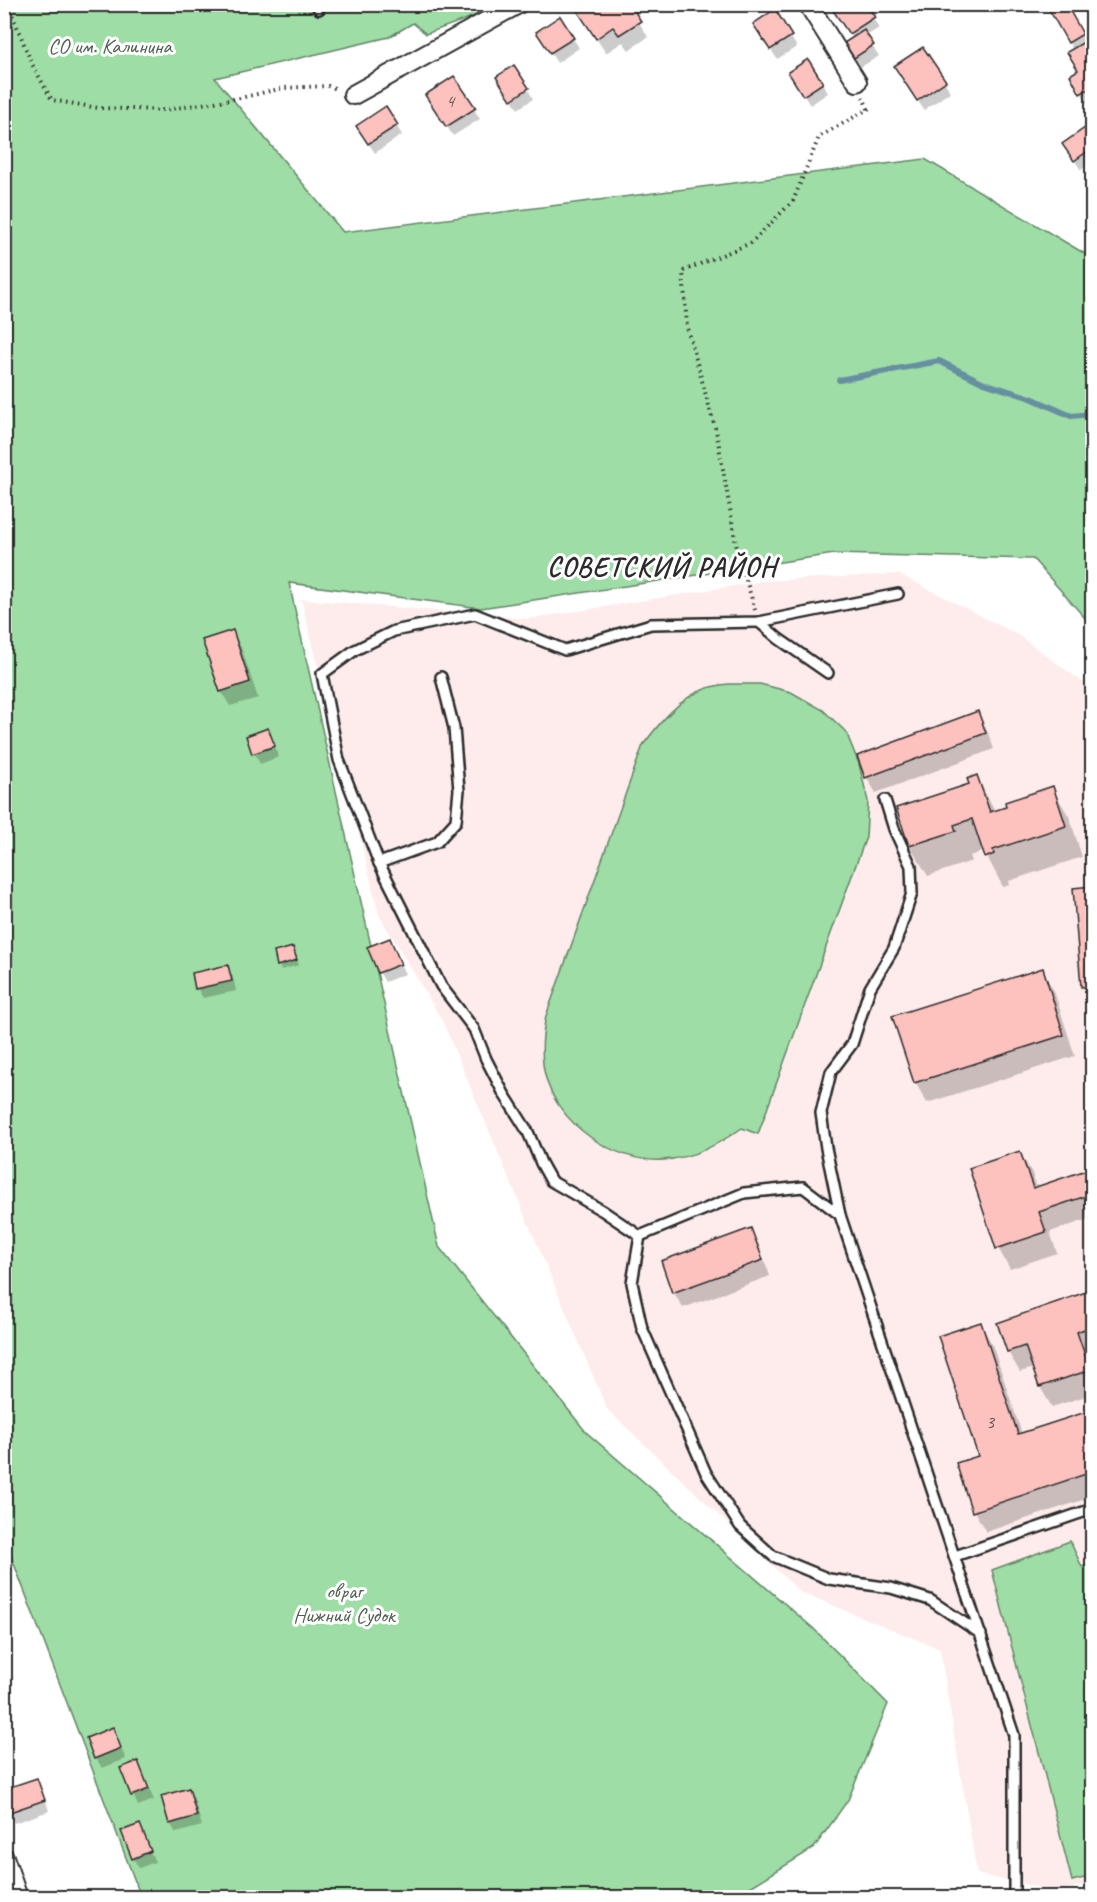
<svg xmlns="http://www.w3.org/2000/svg" width="1097" height="1902" viewBox="0 0 1097 1902" font-family="Caveat,sans-serif">
<style>
.built{fill:#feecec}
.green{fill:#9edda5;stroke:#648468;stroke-width:1.5}
.shadow{fill:#0003}
.lines{fill:none;stroke-linecap:round;stroke-linejoin:round}
.stream{stroke:#6690a1;stroke-width:6}
.building{fill:#fdc1be;stroke:#2b2b2b;stroke-width:1.5}
.lane-casing{stroke:#2b2b2b;stroke-width:14}
.street-casing{stroke:#2b2b2b;stroke-width:22}
.path{stroke:#2b2b2b;stroke-width:4;stroke-dasharray:1.5 4.5;stroke-linecap:butt}
.lane{stroke:#fff;stroke-width:9}
.street{stroke:#fff;stroke-width:18}
.labels{text-anchor:middle;stroke-width:6;stroke-linejoin:round;paint-order:stroke}
.number-label{font-size:18px;fill:#605050}
.park-label{font-size:21px;fill:#4e6050;stroke:#fff}
.district-label{font-size:27px;font-weight:bold;letter-spacing:1.5px;fill:#2b2b2b;stroke:#fff}
</style>
<rect width="100%" height="100%" fill="#fff"/>
<filter id="ink" filterUnits="userSpaceOnUse"><feTurbulence type="fractalNoise" baseFrequency=".0167" numOctaves="2"/><feDisplacementMap in="SourceGraphic" scale="12" xChannelSelector="R" yChannelSelector="G"/><feConvolveMatrix kernelMatrix="1 2 1 2 8 2 1 2 1" color-interpolation-filters="sRGB"/></filter>
<g filter="url(#ink)">
<path class="built" d="M899 574 1018 635 1092 689V1883L1058 1892 977 1874 940 1649 800 1592 607 1409 442 1020 379 915 301 599 528 619 764 581Z"/>
<g class="green">
<path d="M5 5H499V7L426 34 413 23 389 37 215 78 343 232 925 159 1092 258V626L1033 559 834 554 481 608 289 583 439 1247 586 1432 814 1629 888 1704 848 1800 814 1848 734 1897H141L5 1540Z"/>
<path d="M728 684H760L791 692 823 710 846 732 859 764 868 801 866 837 758 1134 742 1128C717 1145 694 1158 663 1160 614 1163 557 1124 545 1075 540 1055 542 1036 546 1016L643 745C658 725 679 698 705 689 712 686 720 685 728 684Z"/>
<path d="M1070 1541 1082 1567 1092 1563V1876L1072 1881 992 1570Z"/>
</g>
<g class="shadow">
<path d="M628 4 648 37 629 50 623 42 606 53 587 25Z"/>
<path d="M864 4 879 28 866 36 879 56 861 67 852 53 854 40 846 27Z"/>
<path d="M1047 4H1065L1088 45 1085 47 1092 60V100L1087 103 1072 76 1080 71 1073 50Z"/>
<path d="M775 12 797 47 777 59 761 34Z"/>
<path d="M573 38 579 48 557 63 544 42Z"/>
<path d="M902 77 945 82 950 92 924 110Z"/>
<path d="M795 82 822 83 828 93 810 105Z"/>
<path d="M504 87 528 89 533 99 518 109Z"/>
<path d="M433 105 474 109 480 119 453 136Z"/>
<path d="M1092 124V162L1081 170 1064 145Z"/>
<path d="M396 125 402 135 375 153 363 136Z"/>
<path d="M232 632 241 647 258 698 230 706 221 691Z"/>
<path d="M977 712 986 728 994 749 876 793 867 778 859 757Z"/>
<path d="M267 730 279 757 260 764 247 737Z"/>
<path d="M977 777 995 812 1052 788 1070 818 1082 857 1009 881 1010 885 1003 887 984 851 970 856 972 861 928 876 910 846 898 809 971 784Z"/>
<path d="M1092 888V1002L1083 987 1075 889Z"/>
<path d="M389 940 405 974 385 982 379 972Z"/>
<path d="M293 948 299 965 281 970 279 965Z"/>
<path d="M227 967 233 977 236 991 203 998 197 988Z"/>
<path d="M1042 970 1054 991 1075 1056 927 1103 915 1082Z"/>
<path d="M1020 1153 1032 1173 1037 1189 1092 1170V1218L1050 1232 1057 1253 1010 1269 998 1248Z"/>
<path d="M750 1230 759 1245 770 1276 683 1308 674 1293 663 1262Z"/>
<path d="M1086 1294 1092 1306V1351L1088 1352 1092 1366V1394L1052 1407 1040 1387 1034 1368 1020 1372 1008 1352 999 1324Z"/>
<path d="M980 1323 992 1344 1022 1434 1092 1411V1497L986 1532 974 1511 980 1457Z"/>
<path d="M112 1729 126 1759 102 1768 96 1758Z"/>
<path d="M4 1740 10 1756 4 1758Z"/>
<path d="M138 1763 154 1800 138 1806 122 1769Z"/>
<path d="M36 1780 42 1790 49 1811 14 1823 4 1801Z"/>
<path d="M189 1789 194 1799 202 1826 176 1833 170 1823Z"/>
<path d="M139 1826 155 1862 139 1868 133 1858Z"/>
</g>
<g class="lines">
<path class="stream" d="M839 380 939 361 984 383 1031 398 1071 416 1092 414"/>
</g>
<g class="building">
<path d="M583 4H630L641 21 619 35 613 27 596 39 576 9Z"/>
<path d="M831 4H866L875 17 849 34 830 6Z"/>
<path d="M1046 4H1066L1083 34 1068 43Z"/>
<path d="M775 9 792 36 770 50 753 24Z"/>
<path d="M560 16 574 38 550 53 536 32Z"/>
<path d="M864 30 874 45 854 58 844 43Z"/>
<path d="M1084 42 1092 57V87L1080 94 1070 75 1078 70 1067 52Z"/>
<path d="M923 47 946 81 917 101 894 66Z"/>
<path d="M808 59 823 83 803 96 788 72Z"/>
<path d="M514 65 529 88 511 100 496 77Z"/>
<path d="M454 76 476 108 446 127 425 95Z"/>
<path d="M386 106 398 125 368 144 356 126Z"/>
<path d="M1092 123V148L1074 161 1062 144Z"/>
<path d="M233 630 250 682 220 692 202 640Z"/>
<path d="M978 711 986 733 865 778 857 756Z"/>
<path d="M268 728 275 746 252 754 246 736Z"/>
<path d="M977 775 990 812 1006 807 1005 802 1053 786 1066 826 993 850 994 854 985 858 972 819 954 825 956 831 909 846 896 808 969 784 967 779Z"/>
<path d="M1092 886V986L1081 987 1073 888Z"/>
<path d="M390 938 401 964 378 973 367 947Z"/>
<path d="M293 947 297 960 277 966 274 952Z"/>
<path d="M228 965 232 981 195 989 192 973Z"/>
<path d="M1043 968 1064 1035 914 1083 892 1016Z"/>
<path d="M1020 1151 1033 1188 1092 1168V1194L1039 1212 1046 1232 996 1249 969 1168Z"/>
<path d="M751 1228 763 1260 672 1293 661 1261Z"/>
<path d="M1086 1292 1092 1310V1326L1077 1332 1090 1370 1039 1387 1025 1346 1007 1352 997 1323Z"/>
<path d="M981 1322 1018 1434 1092 1410V1472L972 1512 956 1463 978 1456 938 1336Z"/>
<path d="M113 1727 121 1748 94 1759 86 1738Z"/>
<path d="M138 1761 149 1789 131 1796 120 1768Z"/>
<path d="M37 1778 45 1800 7 1813 4 1806V1789Z"/>
<path d="M189 1788 197 1816 169 1824 161 1796Z"/>
<path d="M140 1824 151 1851 132 1859 121 1831Z"/>
</g>
<g class="lines">
<g class="lane-casing">
<g id="lane">
<path d="M316 4 319 9"/>
<path d="M759 622 779 639 828 673"/>
<path d="M441 677 454 728 459 790 456 821 437 842 379 863 441 986 474 1029 486 1059 504 1094 528 1132 541 1163 551 1181 603 1211 640 1236"/>
<path d="M379 863 339 760 322 674 355 650 394 631 475 614 565 650 651 624 759 622 898 594"/>
<path d="M840 1215 826 1148 821 1113 831 1072 852 1044 870 988 894 948 912 893 911 866 894 829 885 800"/>
<path d="M955 1556 1092 1509"/>
<path d="M981 1634 930 1600 891 1588 829 1579 773 1556 740 1526 706 1473 642 1328 632 1283 640 1236 744 1193 803 1187 840 1215 1014 1735V1898"/>
</g>
</g>
<g class="street-casing">
<g id="street">
<path d="M808 4 857 82"/>
<path d="M353 95 518 4"/>
<path d="M4 1857 18 1898"/>
</g>
</g>
<g class="path">
<path d="M8 4 32 64 52 100 98 108 164 110 240 98 283 88 328 86 338 89"/>
<path d="M755 610 737 549 717 435 687 327 683 271 751 243 793 201 819 137 868 109 863 97"/>
</g>
<use href="#lane" class="lane"/>
<use href="#street" class="street"/>
</g>
</g>
<g class="labels">
<g class="number-label">
<text x="450" y="107">4</text>
<text x="990" y="1428">3</text>
</g>
<g class="park-label">
<text x="110" y="53">СО им. Калинина</text>
<text x="344" y="1598">овраг<tspan x="344" dy="24">Нижний Судок</tspan></text>
</g>
<g class="district-label">
<text x="662" y="576">СОВЕТСКИЙ РАЙОН</text>
</g>
</g>
<rect width="1097" height="1902" fill="none" stroke="#fff" stroke-width="24"/>
<rect x="12" y="12" width="1073" height="1878" fill="none" stroke="#2b2b2b" stroke-width="2" filter="url(#ink)"/>
</svg>
